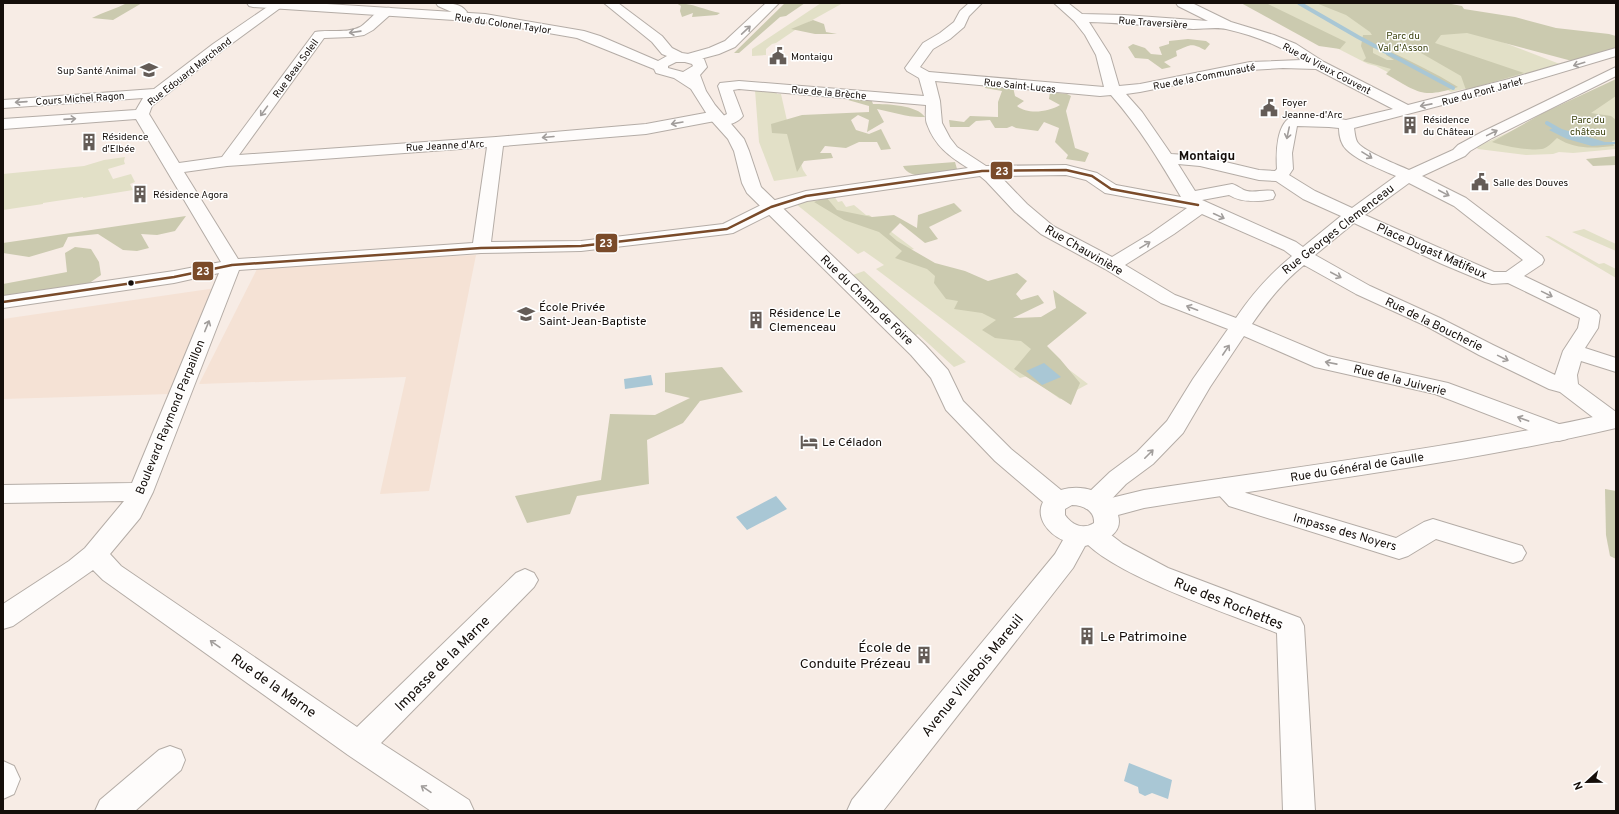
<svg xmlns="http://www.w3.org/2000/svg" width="1619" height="814" viewBox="0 0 1619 814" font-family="Overpass,sans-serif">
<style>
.built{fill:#f5e2d5}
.green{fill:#e2e0c7}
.forest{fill:#cbcaaf}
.water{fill:#a9c7d5}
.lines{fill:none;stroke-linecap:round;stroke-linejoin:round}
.stream{stroke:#a9c7d5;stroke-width:4}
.street-casing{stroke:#b4aca6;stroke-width:2}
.secondary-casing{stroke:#b4aca6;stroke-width:2}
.street{fill:#fefcfb;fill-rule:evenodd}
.secondary{fill:#fefcfb;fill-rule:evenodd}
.bus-1-casing{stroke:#fff;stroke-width:5}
.bus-1{stroke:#7a4b2a;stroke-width:2.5}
.oneway{stroke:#a19d9b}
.bus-dot{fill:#150e0a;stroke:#fff;stroke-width:1.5}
.labels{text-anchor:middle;stroke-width:3;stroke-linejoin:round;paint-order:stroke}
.far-street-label{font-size:10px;fill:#150e0a;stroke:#fff}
.far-park-label{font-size:10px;fill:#3c420f;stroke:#fff}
.far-poi-label{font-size:10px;fill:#150e0a;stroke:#fff;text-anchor:start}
.street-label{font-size:12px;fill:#150e0a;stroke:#fff}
.poi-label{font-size:12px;fill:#150e0a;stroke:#fff;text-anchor:start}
.far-district-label{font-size:13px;font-weight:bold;fill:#150e0a;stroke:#fff}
.near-street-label{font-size:14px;fill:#150e0a;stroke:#fff}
.near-poi-label{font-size:14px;fill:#150e0a;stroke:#fff;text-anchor:start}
.line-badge{stroke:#fff;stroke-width:1.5}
.badge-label{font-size:11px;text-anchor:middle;font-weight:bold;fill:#fff}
</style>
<rect width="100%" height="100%" fill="#f7ece5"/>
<g class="built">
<path d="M476 255 429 491 380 494 406 377 199 384 257 269 271 265Z"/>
<path d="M223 287 170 394 3 399V319Z"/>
</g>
<g class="green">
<path d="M821 3H843L798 28 776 43 772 44 766 49V55L752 56V49Z"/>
<path d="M1249 3H1400L1565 66 1451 92 1432 80 1395 76 1376 66 1368 64Z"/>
<path d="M1616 81V149L1573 153 1559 152 1553 154 1526 155 1478 149 1476 147 1534 121Z"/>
<path d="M755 90 776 91 777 94H781L788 125 803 170 807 176 774 181 759 142Z"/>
<path d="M125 157 124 161 125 164 108 169 113 179 131 174 135 182 130 184 133 190 83 198V197L43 203V204L3 210V174L84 166 104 160Z"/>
<path d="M834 196 838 202 842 201 846 207 854 205 866 215H869L914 249 910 250 1088 384 1060 399 1028 376 1020 378 876 269 884 265 864 251 858 254 796 204Z"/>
<path d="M1584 229 1616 244V251L1572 232Z"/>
<path d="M1545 236H1549L1599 264 1604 263 1616 269V278Z"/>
<path d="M864 271 966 362 954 367 918 334 912 337 850 276Z"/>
</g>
<g class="forest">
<path d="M127 3H142L113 20 92 18C103 12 116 9 127 3Z"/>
<path d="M676 3C692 3 705 10 720 13L717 15 692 17 693 13 682 17 680 11 681 6Z"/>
<path d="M785 3H805L786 16 780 17 739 53H734Z"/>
<path d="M1241 3H1266L1346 42 1340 49 1319 46Z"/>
<path d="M1316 3H1446L1462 6 1464 9 1515 17 1556 28 1609 34 1616 36V47L1607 52 1572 61 1467 33 1441 35 1435 43 1524 73 1466 90 1461 76 1414 49 1408 47 1403 49 1373 48V53L1387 60H1394L1386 55 1387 50C1411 61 1435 73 1458 87 1421 99 1418 92 1386 74L1391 69 1363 61 1366 58 1361 46 1363 35H1372L1370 32 1346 15Z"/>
<path d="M813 20 824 24 826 32 837 34H815L791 29Z"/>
<path d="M1188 39 1206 41 1210 44 1205 50C1191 42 1190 45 1176 51L1177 56 1164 62 1171 67 1162 69 1148 59 1135 58 1128 47 1133 44 1145 48 1151 54 1162 55 1159 47 1169 44V41Z"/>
<path d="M1616 79V96L1591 113 1611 116 1616 120V140L1612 141 1614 146C1594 148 1576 150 1557 138 1553 142 1547 148 1542 149 1530 151 1503 146 1492 142L1543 113Z"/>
<path d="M986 84 1013 87 1015 96 1024 101 1017 106C1028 115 1048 112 1060 105L1049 99 1050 92 1067 94 1071 96 1066 111 1075 148 1089 153 1085 162 1066 159 1068 155 1055 142 1059 128 1044 122 1038 131 1016 128 1012 126 1007 128H995L990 120 976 121 969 127H950L949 120 964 122 970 116 998 117V102L1002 91 985 88Z"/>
<path d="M852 97 871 99 873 104C887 104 917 105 925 117 908 118 893 112 877 109L884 122 867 132 869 120 858 115 851 120 856 130 869 134 881 129 891 149 881 150 877 142H859L846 148 825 146 820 153H831L833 158 804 161 797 172 787 134 772 133 771 124 802 115 869 112V106L848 100Z"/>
<path d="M1616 156V165L1593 166 1586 159Z"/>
<path d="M955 162 957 169 953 173C939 174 910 182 903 166Z"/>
<path d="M826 197 837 210 872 217 894 215 917 228 918 215 954 203 962 211 929 227 938 239 925 243 900 223 889 234 897 241 935 263 965 271 988 281 1017 273 1027 281 1016 294 1021 300 1038 295 1044 303 1013 318 1041 317 1056 308 1053 290 1087 313 1047 346 1060 359 1080 383 1071 405 1014 369 1031 349 1021 341 995 338 982 330 996 320 982 313 954 309 958 301 946 299 934 283 935 276 927 269 895 258 902 251 879 232 844 220 814 202Z"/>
<path d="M186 216 175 231 157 235 141 234 149 248 137 251 123 250 98 234 68 237 63 247 29 257 3 253V243Z"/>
<path d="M75 247 91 249 99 262 101 275 88 284 3 298V284L67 272 65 253Z"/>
<path d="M722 367 743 392 700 401 683 423 647 440 649 484 577 496 570 514 527 523 515 496 601 480 610 414 655 415 690 398 665 392V373Z"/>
<path d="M1605 489 1616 491V559L1610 556 1606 535Z"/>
</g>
<g class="water">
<path d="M1555 127 1605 142H1616V144L1592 146 1567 139 1549 130Z"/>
<path d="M1044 363 1061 377 1042 385 1026 371Z"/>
<path d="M651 375 653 385 625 389 624 379Z"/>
<path d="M776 496 787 509 747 530 736 517Z"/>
<path d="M1129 763 1172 780 1168 799 1152 793 1145 796 1139 793 1138 787 1124 781Z"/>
</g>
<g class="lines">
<g class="stream">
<path d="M1299 3 1358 37 1453 88"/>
<path d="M1547 123 1561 131"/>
</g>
<g class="street-casing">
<g id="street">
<path d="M273 3H287L223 50 152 106 149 114 179 163 222 157 315 32C329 29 347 34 360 27 370 21 379 5 391 8L393 11 391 14 373 30 364 35 351 37 324 38 239 155 496 137 646 124 716 111 721 113 723 116 727 114 718 86 720 83 739 81 924 96 919 78 907 71 905 68 923 43 940 33 954 22 960 11 969 3H982L969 16 964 27 950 39 933 49 920 67 929 72 1104 87 1096 55 1085 35 1074 21 1054 3H1068L1082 14 1124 15 1208 21 1178 6 1176 3H1192L1231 22 1274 35 1296 44 1324 62 1408 105 1509 79 1616 48V56L1519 85 1354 128C1355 133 1355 139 1358 143 1365 152 1398 165 1409 170L1453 150 1458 145 1482 132 1616 67V76L1492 138 1470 151 1465 156 1422 176 1466 198 1542 256 1544 260 1542 264 1524 276 1597 311 1600 315 1598 328 1585 348 1616 358V372L1581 361 1577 375 1578 384 1616 412V426L1611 428 1603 425 1560 392 1549 389 1479 355 1426 326 1356 294 1304 265C1282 283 1268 301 1252 324L1328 356 1448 383 1567 427 1570 433 1567 439 1559 441 1551 439 1435 394 1315 367 1244 336 1210 387 1183 433 1153 464 1126 484 1103 508 1094 511 1085 508 1082 502 1085 496 1110 472 1137 452 1167 421 1193 379 1228 329 1161 303 1105 269 1041 234 1015 212 986 181 980 176 807 201 777 211 733 233 727 234 581 251 481 253 239 270 153 492 140 518 110 554 121 566 357 727 516 573 525 569 534 573 538 580 534 587 381 743 469 800 474 811H431L348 755 103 580 93 570 13 626 3 629V604L69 561 85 548 124 501 3 503V485L132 483 219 273 174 283 3 308V296L174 271 221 262 136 119 3 129V119L136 110 143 98 3 108V100L154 89 213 44ZM1089 22C1124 23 1158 26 1193 29 1203 29 1216 27 1226 29 1253 35 1279 45 1302 60L1250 62 1140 84 1119 86 1110 55ZM1283 68 1316 69 1393 109 1346 120 1329 117 1294 116C1276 121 1276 154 1277 169L1275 171 1259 170 1200 156 1171 154 1142 112 1126 94 1140 92 1250 70ZM935 81 1100 96 1111 95C1140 128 1159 160 1181 197L1116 185 1097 173 1066 165 986 166 957 147 950 138 942 123 940 101ZM739 89 926 105C926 111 925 119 927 124 935 146 949 156 968 168L806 191 765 203 723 224 581 241 491 242 503 146 646 134 715 121 714 122 717 125C725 127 738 123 743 116L733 90ZM1297 126 1329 127 1339 128C1339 135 1341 144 1346 149 1356 160 1382 170 1396 176L1352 208 1315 191 1289 175 1293 169 1292 153ZM487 147 473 243 238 259 184 172 227 166ZM1178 164 1200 166 1259 180 1276 181 1303 199 1341 216 1303 247 1296 242 1202 200 1229 195C1242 203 1258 202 1273 199L1275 195 1273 191C1264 189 1255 193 1247 191 1242 190 1237 185 1232 184L1195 191ZM1066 175 1086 180 1105 193 1187 208 1150 234 1112 257 1053 226 1027 204 1000 176ZM1409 183 1454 206 1523 260 1506 272H1494L1365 215ZM1202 214 1284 250 1292 256C1269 275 1253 293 1236 318L1175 295 1125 265 1174 234ZM1354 223 1442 264 1485 282 1492 284 1508 283 1580 318 1578 328 1563 351 1555 375 1493 345 1440 318 1370 286 1315 255Z"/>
<path d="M436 3C446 3 460 2 467 12L463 19H453L452 16 454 13 438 6Z"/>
<path d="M766 3H779L735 47 719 54 689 62 684 61 682 58 684 55 709 48 725 41Z"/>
<path d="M1225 478 1233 481 1246 493 1396 538 1424 522 1433 519 1522 546 1526 553 1522 560 1513 563 1436 539 1408 556 1399 559 1229 506 1217 493 1213 487 1217 481Z"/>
<path d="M1093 525 1102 528 1123 544 1168 568 1300 618 1304 626 1315 811H1283L1277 633C1235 616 1100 571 1080 535L1084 528Z"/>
<path d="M170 746 181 750 185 760 181 770 135 811H95L100 800 159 750Z"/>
<path d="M3 761 14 766 20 779 14 794 3 799Z"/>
</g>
</g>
<g class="secondary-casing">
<path id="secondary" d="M247 3H311L485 14 584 31 600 36 658 61 667 56 662 54 652 42 604 3H618L662 36 672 48 682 53 695 55 704 59 707 67 700 75 706 91 715 105 744 139 749 151 761 187 925 345 948 370 963 401 1011 449 1061 490C1077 485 1094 488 1107 499L1144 490C1301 466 1461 447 1616 412V428C1461 464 1301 483 1144 508L1118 515C1124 536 1101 542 1085 546L1073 568 883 811H847L852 800 1055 554 1063 540C1049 534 1035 518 1043 502L995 461 946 410 931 378 911 355 747 193 742 183 734 151 728 139 710 119 691 89 674 78 656 73 654 69 577 38 485 22 253 7 249 6ZM685 62 692 64 693 66 683 72 668 68V66L676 62ZM1072 505C1082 505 1095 510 1094 523 1083 530 1072 525 1065 515V509Z"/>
</g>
<use href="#street" class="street"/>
<use href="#secondary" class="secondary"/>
<g class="bus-1-casing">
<path id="bus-1" d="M3 302 174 277 232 265 481 248 581 246 727 229 771 207 806 196 982 171 1066 170 1092 176 1111 189 1198 205"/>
</g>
<use href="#bus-1" class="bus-1"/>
</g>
<defs><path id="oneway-shaft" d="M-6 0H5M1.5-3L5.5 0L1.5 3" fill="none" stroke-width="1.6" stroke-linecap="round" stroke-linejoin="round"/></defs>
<g class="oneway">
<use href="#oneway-shaft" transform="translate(746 30) rotate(-43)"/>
<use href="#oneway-shaft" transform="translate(355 32) rotate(172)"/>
<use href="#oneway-shaft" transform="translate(1579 64) rotate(163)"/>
<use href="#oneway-shaft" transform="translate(21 102) rotate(176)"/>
<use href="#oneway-shaft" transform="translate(1426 105) rotate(169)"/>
<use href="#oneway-shaft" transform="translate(264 111) rotate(126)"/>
<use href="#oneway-shaft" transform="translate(70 119) rotate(-4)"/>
<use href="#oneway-shaft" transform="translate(677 123) rotate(170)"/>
<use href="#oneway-shaft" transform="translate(1288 133) rotate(102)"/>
<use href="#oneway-shaft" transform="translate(1492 133) rotate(-26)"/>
<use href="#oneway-shaft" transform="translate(548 137) rotate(175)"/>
<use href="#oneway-shaft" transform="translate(1367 155) rotate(32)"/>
<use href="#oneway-shaft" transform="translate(1444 193) rotate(28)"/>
<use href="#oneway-shaft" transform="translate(1219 216) rotate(25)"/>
<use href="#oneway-shaft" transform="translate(1145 245) rotate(-31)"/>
<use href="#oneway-shaft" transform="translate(1336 275) rotate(28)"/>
<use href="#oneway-shaft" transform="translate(1547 294) rotate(26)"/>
<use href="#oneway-shaft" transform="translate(1192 308) rotate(-159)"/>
<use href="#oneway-shaft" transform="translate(207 326) rotate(-68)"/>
<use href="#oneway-shaft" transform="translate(1226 350) rotate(-56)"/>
<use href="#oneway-shaft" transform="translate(1503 358) rotate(26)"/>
<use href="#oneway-shaft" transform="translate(1331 363) rotate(-169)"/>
<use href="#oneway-shaft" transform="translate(1523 419) rotate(-160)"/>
<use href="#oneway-shaft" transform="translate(1149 454) rotate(-45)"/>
<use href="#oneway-shaft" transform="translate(215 644) rotate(-145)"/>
<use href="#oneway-shaft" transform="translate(426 789) rotate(-146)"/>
</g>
<defs>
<g id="civic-bare" transform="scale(1.38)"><path d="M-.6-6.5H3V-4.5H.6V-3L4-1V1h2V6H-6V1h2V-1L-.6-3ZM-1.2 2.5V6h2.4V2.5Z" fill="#645c57" stroke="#fff" stroke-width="2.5" paint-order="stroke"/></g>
<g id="school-bare" transform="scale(1.38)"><path d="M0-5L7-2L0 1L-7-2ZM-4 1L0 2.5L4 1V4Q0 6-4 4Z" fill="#645c57" stroke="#fff" stroke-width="2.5" paint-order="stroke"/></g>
<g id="building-bare" transform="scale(1.38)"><path d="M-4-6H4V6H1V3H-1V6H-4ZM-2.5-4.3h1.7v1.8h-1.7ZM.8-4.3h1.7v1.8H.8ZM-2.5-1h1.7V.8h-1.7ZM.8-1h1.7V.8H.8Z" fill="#645c57" stroke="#fff" stroke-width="2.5" paint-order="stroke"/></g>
<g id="hotel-bare" transform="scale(1.38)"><path d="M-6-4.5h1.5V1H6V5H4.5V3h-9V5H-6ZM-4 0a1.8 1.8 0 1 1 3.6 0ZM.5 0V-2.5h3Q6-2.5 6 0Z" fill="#645c57" stroke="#fff" stroke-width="2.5" paint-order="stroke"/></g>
</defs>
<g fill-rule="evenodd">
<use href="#civic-bare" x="778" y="56"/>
<use href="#school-bare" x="149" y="70"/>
<use href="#civic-bare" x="1269" y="108"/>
<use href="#building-bare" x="1410" y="125"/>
<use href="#building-bare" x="89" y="142"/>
<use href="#civic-bare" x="1480" y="182"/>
<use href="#building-bare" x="140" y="194"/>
<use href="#school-bare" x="526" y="314"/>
<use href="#building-bare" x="756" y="320"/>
<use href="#hotel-bare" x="809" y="442"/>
<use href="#building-bare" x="1087" y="636"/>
<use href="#building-bare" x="924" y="655"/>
</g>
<circle class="bus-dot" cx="131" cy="283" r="3.5"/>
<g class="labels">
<g class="far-street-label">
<text transform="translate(1153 22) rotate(4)" y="4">Rue Traversière</text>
<text transform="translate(503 23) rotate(8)" y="4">Rue du Colonel Taylor</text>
<text transform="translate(295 68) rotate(-54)" y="4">Rue Beau Soleil</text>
<text transform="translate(1327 68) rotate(28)" y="4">Rue du Vieux Couvent</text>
<text transform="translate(189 71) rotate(-38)" y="4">Rue Edouard Marchand</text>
<text transform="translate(1204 76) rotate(-11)" y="4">Rue de la Communauté</text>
<text transform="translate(1020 85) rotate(6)" y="4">Rue Saint-Lucas</text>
<text transform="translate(1482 91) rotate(-15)" y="4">Rue du Pont Jarlet</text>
<text transform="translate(829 92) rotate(5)" y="4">Rue de la Brèche</text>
<text transform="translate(80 98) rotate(-4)" y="4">Cours Michel Ragon</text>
<text transform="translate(445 145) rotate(-3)" y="4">Rue Jeanne d'Arc</text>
</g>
<g class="far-park-label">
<text x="1403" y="39">Parc du<tspan x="1403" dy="12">Val d'Asson</tspan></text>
<text x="1588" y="123">Parc du<tspan x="1588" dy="12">château</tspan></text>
</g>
<g class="far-poi-label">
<text x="791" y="60">Montaigu</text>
<text x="136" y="74" text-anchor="end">Sup Santé Animal</text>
<text x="1282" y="106">Foyer<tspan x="1282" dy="12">Jeanne-d'Arc</tspan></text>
<text x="1423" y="123">Résidence<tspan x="1423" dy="12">du Château</tspan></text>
<text x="102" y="140">Résidence<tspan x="102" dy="12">d'Elbée</tspan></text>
<text x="1493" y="186">Salle des Douves</text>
<text x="153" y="198">Résidence Agora</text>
</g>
<g class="street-label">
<text transform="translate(1338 229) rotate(-38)" y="4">Rue Georges Clemenceau</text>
<text transform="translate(1084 250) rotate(30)" y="4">Rue Chauvinière</text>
<text transform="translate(1432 251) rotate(24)" y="4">Place Dugast Matifeux</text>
<text transform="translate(867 300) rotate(44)" y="4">Rue du Champ de Foire</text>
<text transform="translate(1434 324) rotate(26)" y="4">Rue de la Boucherie</text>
<text transform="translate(1400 380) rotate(14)" y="4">Rue de la Juiverie</text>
<text transform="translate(170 417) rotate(-68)" y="4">Boulevard Raymond Parpaillon</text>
<text transform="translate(1357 467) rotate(-9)" y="4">Rue du Général de Gaulle</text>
<text transform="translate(1345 532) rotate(16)" y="4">Impasse des Noyers</text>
</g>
<g class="poi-label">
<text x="539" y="311">École Privée<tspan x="539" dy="14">Saint-Jean-Baptiste</tspan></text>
<text x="769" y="317">Résidence Le<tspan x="769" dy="14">Clemenceau</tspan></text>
<text x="822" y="446">Le Céladon</text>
</g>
<g class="far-district-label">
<text x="1207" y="160">Montaigu</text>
</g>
<g class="near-street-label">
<text transform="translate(1229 603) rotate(22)" y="5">Rue des Rochettes</text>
<text transform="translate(442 663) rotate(-45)" y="5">Impasse de la Marne</text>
<text transform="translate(972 675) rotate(-51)" y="5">Avenue Villebois Mareuil</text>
<text transform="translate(274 685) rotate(35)" y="5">Rue de la Marne</text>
</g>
<g class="near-poi-label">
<text x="1100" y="641">Le Patrimoine</text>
<text x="911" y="652" text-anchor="end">École de<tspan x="911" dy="16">Conduite Prézeau</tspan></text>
</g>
</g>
<g class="line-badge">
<rect x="990" y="161" width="23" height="19" rx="4" fill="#7a4b2a"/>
<rect x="595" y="233" width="23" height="20" rx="4" fill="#7a4b2a"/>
<rect x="192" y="261" width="22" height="20" rx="4" fill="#7a4b2a"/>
</g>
<g class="badge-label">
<text x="1002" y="175">23</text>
<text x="606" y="247">23</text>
<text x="203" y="275">23</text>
</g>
<rect width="1619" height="814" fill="none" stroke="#150e0a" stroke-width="8"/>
<g transform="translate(1587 782) rotate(248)" stroke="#ffffff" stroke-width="3" paint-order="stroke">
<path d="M0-3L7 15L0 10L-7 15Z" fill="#150e0a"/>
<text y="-6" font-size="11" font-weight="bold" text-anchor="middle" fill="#150e0a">N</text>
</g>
</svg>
